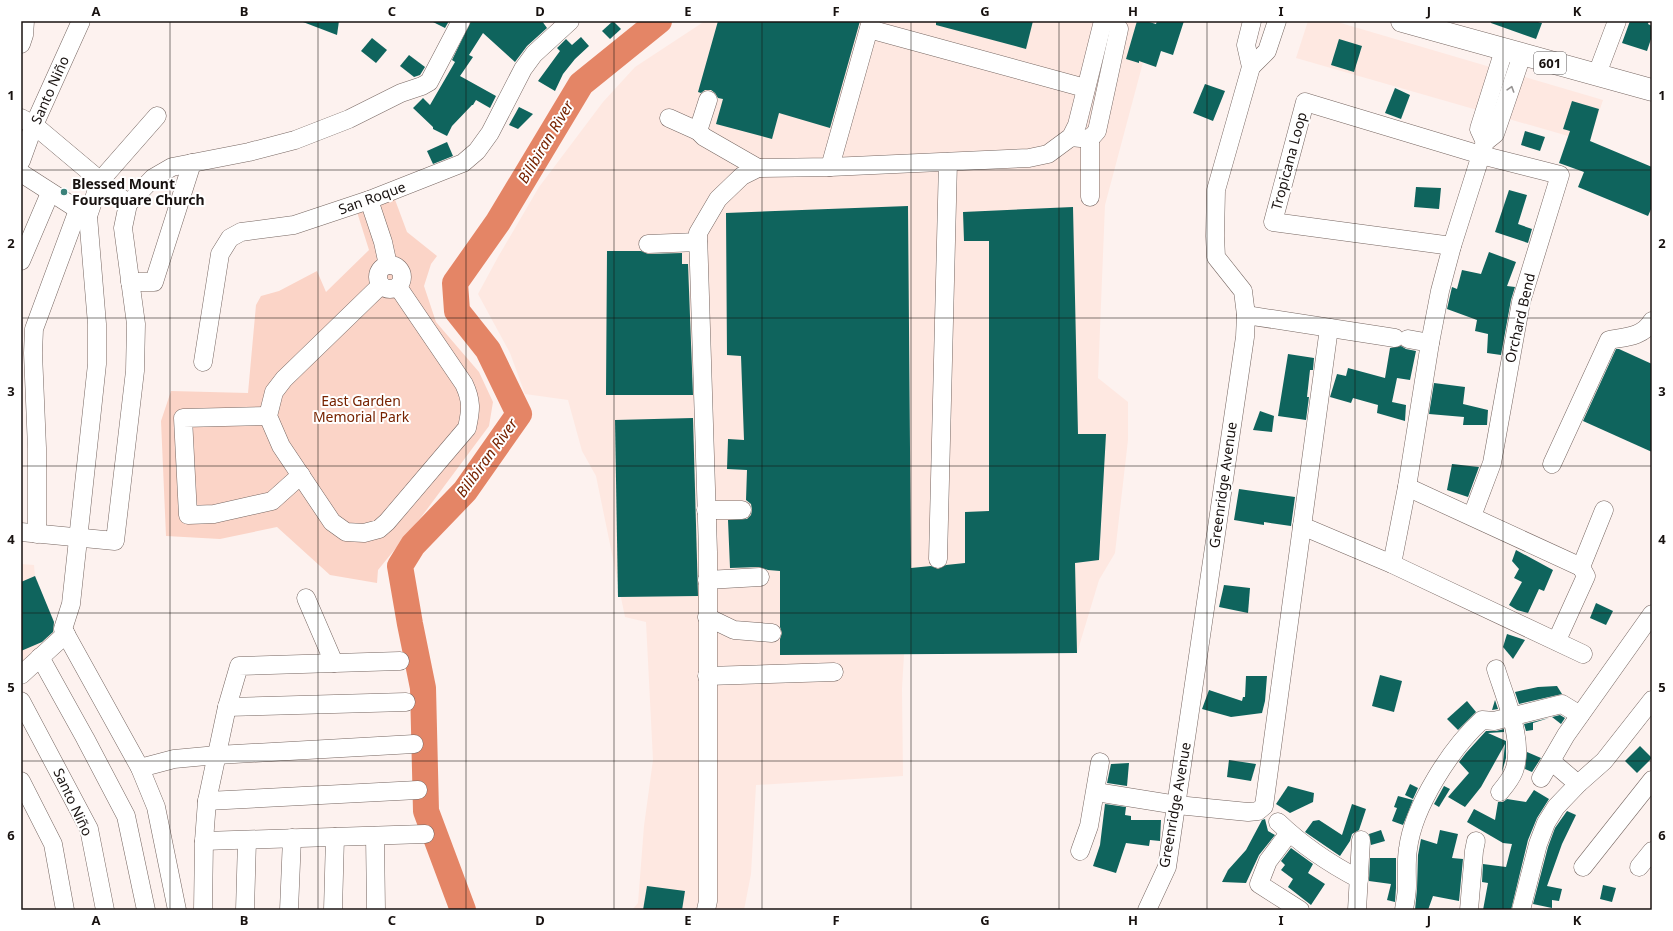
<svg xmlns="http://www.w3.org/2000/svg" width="1673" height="931" viewBox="0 0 1673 931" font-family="'Noto Sans',sans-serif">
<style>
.built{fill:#fee8e1}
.green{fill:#fbd4c7}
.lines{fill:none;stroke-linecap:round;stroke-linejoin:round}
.river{stroke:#e48566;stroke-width:26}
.building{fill:#0f645d}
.minor-casing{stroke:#766661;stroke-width:19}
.major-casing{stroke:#766661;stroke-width:23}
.minor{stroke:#fff;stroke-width:18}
.major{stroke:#fff;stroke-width:22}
.oneway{stroke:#979493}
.grid{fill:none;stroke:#181210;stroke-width:1;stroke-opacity:0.55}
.poi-dot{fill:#3b827b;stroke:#fff;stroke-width:1.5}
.labels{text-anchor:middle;stroke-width:4;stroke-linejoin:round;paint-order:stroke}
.shield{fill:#fff;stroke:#5d5958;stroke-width:1}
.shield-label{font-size:13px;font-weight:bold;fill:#181210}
.street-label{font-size:14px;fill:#181210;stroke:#fff}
.poi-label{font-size:14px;font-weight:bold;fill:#181210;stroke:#fff;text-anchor:start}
.park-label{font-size:14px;fill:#772300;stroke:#fff}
.water-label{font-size:15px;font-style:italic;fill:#772300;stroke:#fff}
.neatline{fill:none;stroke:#181210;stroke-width:1.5}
.grid-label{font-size:13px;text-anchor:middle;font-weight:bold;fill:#181210}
</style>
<rect width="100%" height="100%" fill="#fdf2ef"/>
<g class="built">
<path d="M705 21H1154L1105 205 1098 378 1128 402V440L1115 553 1099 580 1077 653 904 654 902 689 903 776 756 785 751 874 744 910H632L638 903 644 826 653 760 646 622 625 617 596 476 582 451 568 400 525 394 510 353 478 294 498 257 539 187 603 102 635 67Z"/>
<path d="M1308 21H1334L1603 100 1589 142 1296 58Z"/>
<path d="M21 564 34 565 35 576 59 635 21 667Z"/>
</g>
<path class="green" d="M394 197 407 232 437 256 431 264 424 286 436 322 479 372 493 402 489 426 422 516 378 570 377 583 330 575 277 527 220 539 166 536 161 421 171 391 248 393 256 305 261 296 279 291 317 271 326 292 369 250 357 212Z"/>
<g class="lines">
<path class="river" d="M463 910 426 811 423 688 410 624 400 566 413 545 465 491 519 414 488 350 457 311 455 283 498 222 581 84 659 21"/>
</g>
<g class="building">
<path d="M303 21H339L337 35 303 22Z"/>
<path d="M431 21H449L445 28Z"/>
<path d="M471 21H542L547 28 527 46 515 62 483 33 469 55 473 57 460 76 496 96 490 108 476 100 473 105H472L452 126 447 136 433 129V127L413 108 423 98 430 105 455 62 452 60Z"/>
<path d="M613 21 621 29 610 39 602 31Z"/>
<path d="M718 21H860L830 128 779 113 772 139 716 124 723 99 718 98 715 93 711 90H705L701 93 698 92Z"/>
<path d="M936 21H1033L1026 49 936 25Z"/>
<path d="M1137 21H1146L1156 24 1157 21H1184L1173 55 1161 51 1156 67 1139 61V63L1126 59Z"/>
<path d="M1491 21H1534L1542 23 1536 39 1491 23Z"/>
<path d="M1630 21H1649L1648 24 1652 26V36L1647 51 1622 43Z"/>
<path d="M581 37 589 46 575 59 563 74 555 91 538 81 560 51 557 48 566 39 572 45Z"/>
<path d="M372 38 387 50 376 63 361 51Z"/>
<path d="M1339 39 1362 46 1354 72 1331 65Z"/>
<path d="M409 55 425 67 420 75 414 77 400 66Z"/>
<path d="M1205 84 1225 91 1213 121 1193 113Z"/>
<path d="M1395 88 1410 95 1401 119 1385 113Z"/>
<path d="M1572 101 1599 109 1590 141 1652 167V207L1648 216 1578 187 1584 172 1559 163 1570 131 1563 129Z"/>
<path d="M519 107 533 114 518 129 509 125Z"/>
<path d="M1525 131 1545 137 1540 151 1521 145Z"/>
<path d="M447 142 453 156 433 164 427 151Z"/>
<path d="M1416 187 1441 188 1439 209 1414 207Z"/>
<path d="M1509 190 1527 195 1518 224 1532 229 1528 243 1495 232Z"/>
<path d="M908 206 911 568 931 566 938 569 946 565 965 563V512L989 511V241H964L963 212 1073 207 1078 434H1106L1099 560 1075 563 1077 653 780 655V639L782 633 780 627V571L768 570 759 567 730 568 728 520 747 519 751 515 752 510 751 504 746 500 747 470 727 469 728 439 744 440 741 356 727 355 726 213Z"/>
<path d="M607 251H641L648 254 682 253V264H688L693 395H606Z"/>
<path d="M1489 252 1516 262 1507 286 1515 287 1511 300 1501 355 1487 353 1488 334 1475 331 1477 320 1447 309 1452 287 1457 289 1462 270 1481 274Z"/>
<path d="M1401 346 1406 349 1416 351 1410 380 1397 378 1392 402 1406 405 1405 421 1377 413 1378 405 1353 398 1351 403 1330 397 1337 374 1346 376 1348 368 1385 378 1390 348Z"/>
<path d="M1616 349H1619L1652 364V452L1583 421Z"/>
<path d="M1288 354 1314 358 1313 370H1310L1307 397H1309L1306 420 1278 416Z"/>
<path d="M1434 383 1465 387 1463 404 1488 410 1487 425H1463L1464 417 1429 414Z"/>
<path d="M1260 411 1274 416 1272 432 1253 430Z"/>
<path d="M693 418 698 596 618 597 615 420Z"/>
<path d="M1452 464 1479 467 1468 497 1447 490Z"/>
<path d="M1239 489 1295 497 1291 526 1264 522V525L1234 520Z"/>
<path d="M1516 550 1553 570 1544 591 1539 589 1528 613 1517 610 1509 605 1522 582 1514 578 1519 569 1512 561Z"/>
<path d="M35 576 54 622 53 632 42 642 21 651V582Z"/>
<path d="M1224 585 1250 588 1248 613 1219 607Z"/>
<path d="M1596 603 1613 611 1606 625 1590 618Z"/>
<path d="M1507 634 1525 640 1513 659 1503 647Z"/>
<path d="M1380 675 1402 681 1394 712 1372 706Z"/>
<path d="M1246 676H1267L1265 701 1262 713 1231 717 1202 709 1209 690 1242 701 1243 697H1245Z"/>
<path d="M1557 686 1562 694 1519 704 1515 692 1538 687Z"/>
<path d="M1495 700 1498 709 1492 710Z"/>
<path d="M1467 701 1476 712 1458 730 1447 719Z"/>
<path d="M1560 715 1565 718 1561 724 1552 717Z"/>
<path d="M1549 718 1533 723V730L1526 731 1524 724Z"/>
<path d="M1504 729V732L1488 733 1506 741V758L1502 772 1505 744 1481 787 1465 807 1448 797 1469 773 1459 762 1466 753 1486 731H1496Z"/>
<path d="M1640 746 1652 758 1637 773 1625 761Z"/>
<path d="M1527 752 1541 758 1532 772 1525 769Z"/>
<path d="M1229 760 1256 764 1251 781 1227 777Z"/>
<path d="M1129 763 1127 786 1107 783 1111 764Z"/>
<path d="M1410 784 1418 788 1413 799 1405 795Z"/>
<path d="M1288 786 1314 793 1313 802 1290 813 1276 804Z"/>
<path d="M1444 786 1450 789 1439 807 1434 804Z"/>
<path d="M1534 790 1549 799 1537 818 1528 840 1511 910H1483L1488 883 1482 882 1483 864 1506 867 1512 844 1503 843 1467 822 1474 809 1495 820 1498 802H1503L1507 799 1526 802Z"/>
<path d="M1398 796 1413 800 1403 825 1392 821 1397 808 1394 807Z"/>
<path d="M1105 804 1126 807 1125 815 1131 816V820H1161L1160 841 1150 840 1149 846 1126 843 1116 873 1093 866 1100 845Z"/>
<path d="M1352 804 1366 809 1359 830 1352 834 1350 841 1340 856 1305 832 1313 821 1319 820 1342 835Z"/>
<path d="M1567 811 1576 815 1562 844 1547 886 1562 889 1559 901 1552 900V908L1533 904 1548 847 1555 828Z"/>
<path d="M1265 819 1268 831 1275 835 1259 855 1246 883 1222 882 1228 870 1246 850 1262 820Z"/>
<path d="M1381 830 1385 841 1371 845 1369 834Z"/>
<path d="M1440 830 1458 834 1452 858 1463 859 1459 901 1433 896 1428 910H1415L1417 889 1418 855 1421 839 1437 844Z"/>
<path d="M1291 848 1313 864 1308 873 1325 884 1311 905 1288 887 1293 879 1281 870 1285 865 1281 861Z"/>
<path d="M1370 858H1396V888L1395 902 1387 900 1391 884 1369 881Z"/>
<path d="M1603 885 1616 888 1612 902 1600 899Z"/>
<path d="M647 886 685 891 682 910H643Z"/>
</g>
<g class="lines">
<g class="minor-casing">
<g id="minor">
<path d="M869 29 1085 88"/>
<path d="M21 44 24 35 25 21"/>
<path d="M1251 67 1267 51 1277 21"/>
<path d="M1597 74 1617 21"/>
<path d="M708 100 698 131 704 137 758 168"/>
<path d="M157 116 100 181 88 216 97 324V364L71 604 63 629 140 768 156 807 177 910"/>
<path d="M21 118 34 125 128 204"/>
<path d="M669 118 698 131"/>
<path d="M1071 137 1090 139 1097 131 1119 29 1112 21"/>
<path d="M1485 142 1479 129 1504 50"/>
<path d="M21 161 34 125 81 21"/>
<path d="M830 167 871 21"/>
<path d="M21 173 88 216"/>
<path d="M1090 197V139"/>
<path d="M369 200 383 242 388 265"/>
<path d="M648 244 698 242"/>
<path d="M1452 246 1273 222 1305 102 1481 155 1560 175 1521 302 1492 463 1472 516"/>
<path d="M21 261 50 193"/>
<circle cx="390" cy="277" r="12"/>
<path d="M130 282H154L192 163"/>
<path d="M381 285 284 379 274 392 268 416 281 446 332 522 346 532 364 533 379 529 387 522 467 428C471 410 472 401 464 384L398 287"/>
<path d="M1246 315 1395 338"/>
<path d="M1408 339 1430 343"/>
<path d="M203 362 220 254 230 238 241 232 294 225 369 200 463 163 477 151 490 133 523 69 534 54 570 21"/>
<path d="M268 416 183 418 188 515 214 514 272 501 301 475"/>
<path d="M1552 464 1609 340C1625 337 1643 337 1652 321"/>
<path d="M1407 487 1581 567"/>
<path d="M706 510H742"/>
<path d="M1302 526 1392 564 1583 654"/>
<path d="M21 532 115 541 135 371 136 324 123 228 128 204 153 178 172 167 249 152 295 140 349 119 401 93 422 86 429 82 461 21"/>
<path d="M37 534V448L33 353 34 329 78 210"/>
<path d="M938 559 948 162"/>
<path d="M1392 564 1407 487 1430 343 1440 291 1452 246 1485 142 1495 134 1522 55"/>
<path d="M707 580 760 577"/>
<path d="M306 598 334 663"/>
<path d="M707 617 734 630 772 633"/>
<path d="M1557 640 1586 576 1581 567 1604 510"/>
<path d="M40 657 85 738 126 816 146 910"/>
<path d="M1496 669C1505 698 1525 742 1514 771 1511 779 1505 786 1500 792"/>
<path d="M21 675 66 634"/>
<path d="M707 676 834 672"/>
<path d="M21 701 89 829 105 910"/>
<path d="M227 707 406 702"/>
<path d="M1551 761 1578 784"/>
<path d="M140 768 174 759 217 755 414 744"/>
<path d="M1541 778 1566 735 1652 614"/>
<path d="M21 781 53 844 65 910"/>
<path d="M1096 792 1177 805 1248 812 1258 811 1264 806 1329 328"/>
<path d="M207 801 418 790"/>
<path d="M1278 822C1302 845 1330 864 1359 879"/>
<path d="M1289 833 1268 861 1259 884 1300 910"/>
<path d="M375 836 376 910"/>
<path d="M204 841 425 834"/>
<path d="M1080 851 1089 826 1100 762"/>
<path d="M1583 867 1652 780"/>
<path d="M1639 867 1652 851"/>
<path d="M203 910 204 841 207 801 227 707 239 666 400 661"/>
<path d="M245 910 247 840"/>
<path d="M289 910 292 838"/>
<path d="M333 910 335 837"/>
<path d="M706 910 708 901V552L698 233 718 199 742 176 758 168 830 167 1029 158 1048 154 1071 137 1077 125 1103 21"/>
<path d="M1147 910 1167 867 1245 337 1246 315 1243 291 1216 257 1215 236 1216 190 1251 67 1246 45 1252 21"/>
<path d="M1357 910 1361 840"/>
<path d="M1404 910C1405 902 1407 894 1407 886 1407 873 1406 861 1408 849 1413 807 1451 748 1482 720L1494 721 1562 704 1580 715"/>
<path d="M1469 910 1474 851 1476 841"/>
<path d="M1521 910 1538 844 1546 823 1556 807 1578 784 1604 761 1652 700"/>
</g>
</g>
<g class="major-casing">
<path id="major" d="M1402 21 1652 90"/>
</g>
<use href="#minor" class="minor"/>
<use href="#major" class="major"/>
</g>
<defs><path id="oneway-chevron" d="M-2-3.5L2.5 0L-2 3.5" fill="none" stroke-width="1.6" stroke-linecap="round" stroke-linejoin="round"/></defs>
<use class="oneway" href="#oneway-chevron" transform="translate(1511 89) rotate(-72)"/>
<path class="grid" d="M170 21V910M318 21V910M466 21V910M614 21V910M762 21V910M911 21V910M1059 21V910M1207 21V910M1355 21V910M1503 21V910M21 170H1652M21 318H1652M21 466H1652M21 613H1652M21 761H1652"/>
<circle class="poi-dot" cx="64" cy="192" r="4"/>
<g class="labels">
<rect class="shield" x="1534" y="52" width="32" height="22" rx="3"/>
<g class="shield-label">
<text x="1550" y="68">601</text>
</g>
<g class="street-label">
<text transform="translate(50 90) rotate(-66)" y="5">Santo Niño</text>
<text transform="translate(1289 161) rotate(-75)" y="5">Tropicana Loop</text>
<text transform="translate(372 198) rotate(-20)" y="5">San Roque</text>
<text transform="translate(1520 318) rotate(-77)" y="5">Orchard Bend</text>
<text transform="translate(1223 485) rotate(-82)" y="5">Greenridge Avenue</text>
<text transform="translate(73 802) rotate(65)" y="5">Santo Niño</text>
<text transform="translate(1175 805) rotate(-80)" y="5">Greenridge Avenue</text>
</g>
<g class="poi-label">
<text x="72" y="189">Blessed Mount<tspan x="72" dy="16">Foursquare Church</tspan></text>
</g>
<g class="park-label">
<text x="361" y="406">East Garden<tspan x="361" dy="16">Memorial Park</tspan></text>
</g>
<g class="water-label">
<text transform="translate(546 142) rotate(-59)" y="5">Bilibiran River</text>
<text transform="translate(487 458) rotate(-54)" y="5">Bilibiran River</text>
</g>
</g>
<rect width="1673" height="931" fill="none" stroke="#ffffff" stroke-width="44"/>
<rect x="22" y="22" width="1629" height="887" class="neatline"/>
<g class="grid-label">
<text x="96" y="16">A</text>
<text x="244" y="16">B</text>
<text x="392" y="16">C</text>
<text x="540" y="16">D</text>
<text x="688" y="16">E</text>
<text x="836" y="16">F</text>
<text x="985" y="16">G</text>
<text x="1133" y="16">H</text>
<text x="1281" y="16">I</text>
<text x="1429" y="16">J</text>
<text x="1577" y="16">K</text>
<text x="11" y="100">1</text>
<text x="1662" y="100">1</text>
<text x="11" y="248">2</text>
<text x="1662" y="248">2</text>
<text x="11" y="396">3</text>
<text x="1662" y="396">3</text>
<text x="11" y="544">4</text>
<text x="1662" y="544">4</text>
<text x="11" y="692">5</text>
<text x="1662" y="692">5</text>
<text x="11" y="840">6</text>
<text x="1662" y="840">6</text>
<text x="96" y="925">A</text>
<text x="244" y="925">B</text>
<text x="392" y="925">C</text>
<text x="540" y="925">D</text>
<text x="688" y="925">E</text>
<text x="836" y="925">F</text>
<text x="985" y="925">G</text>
<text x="1133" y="925">H</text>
<text x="1281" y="925">I</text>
<text x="1429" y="925">J</text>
<text x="1577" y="925">K</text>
</g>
</svg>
